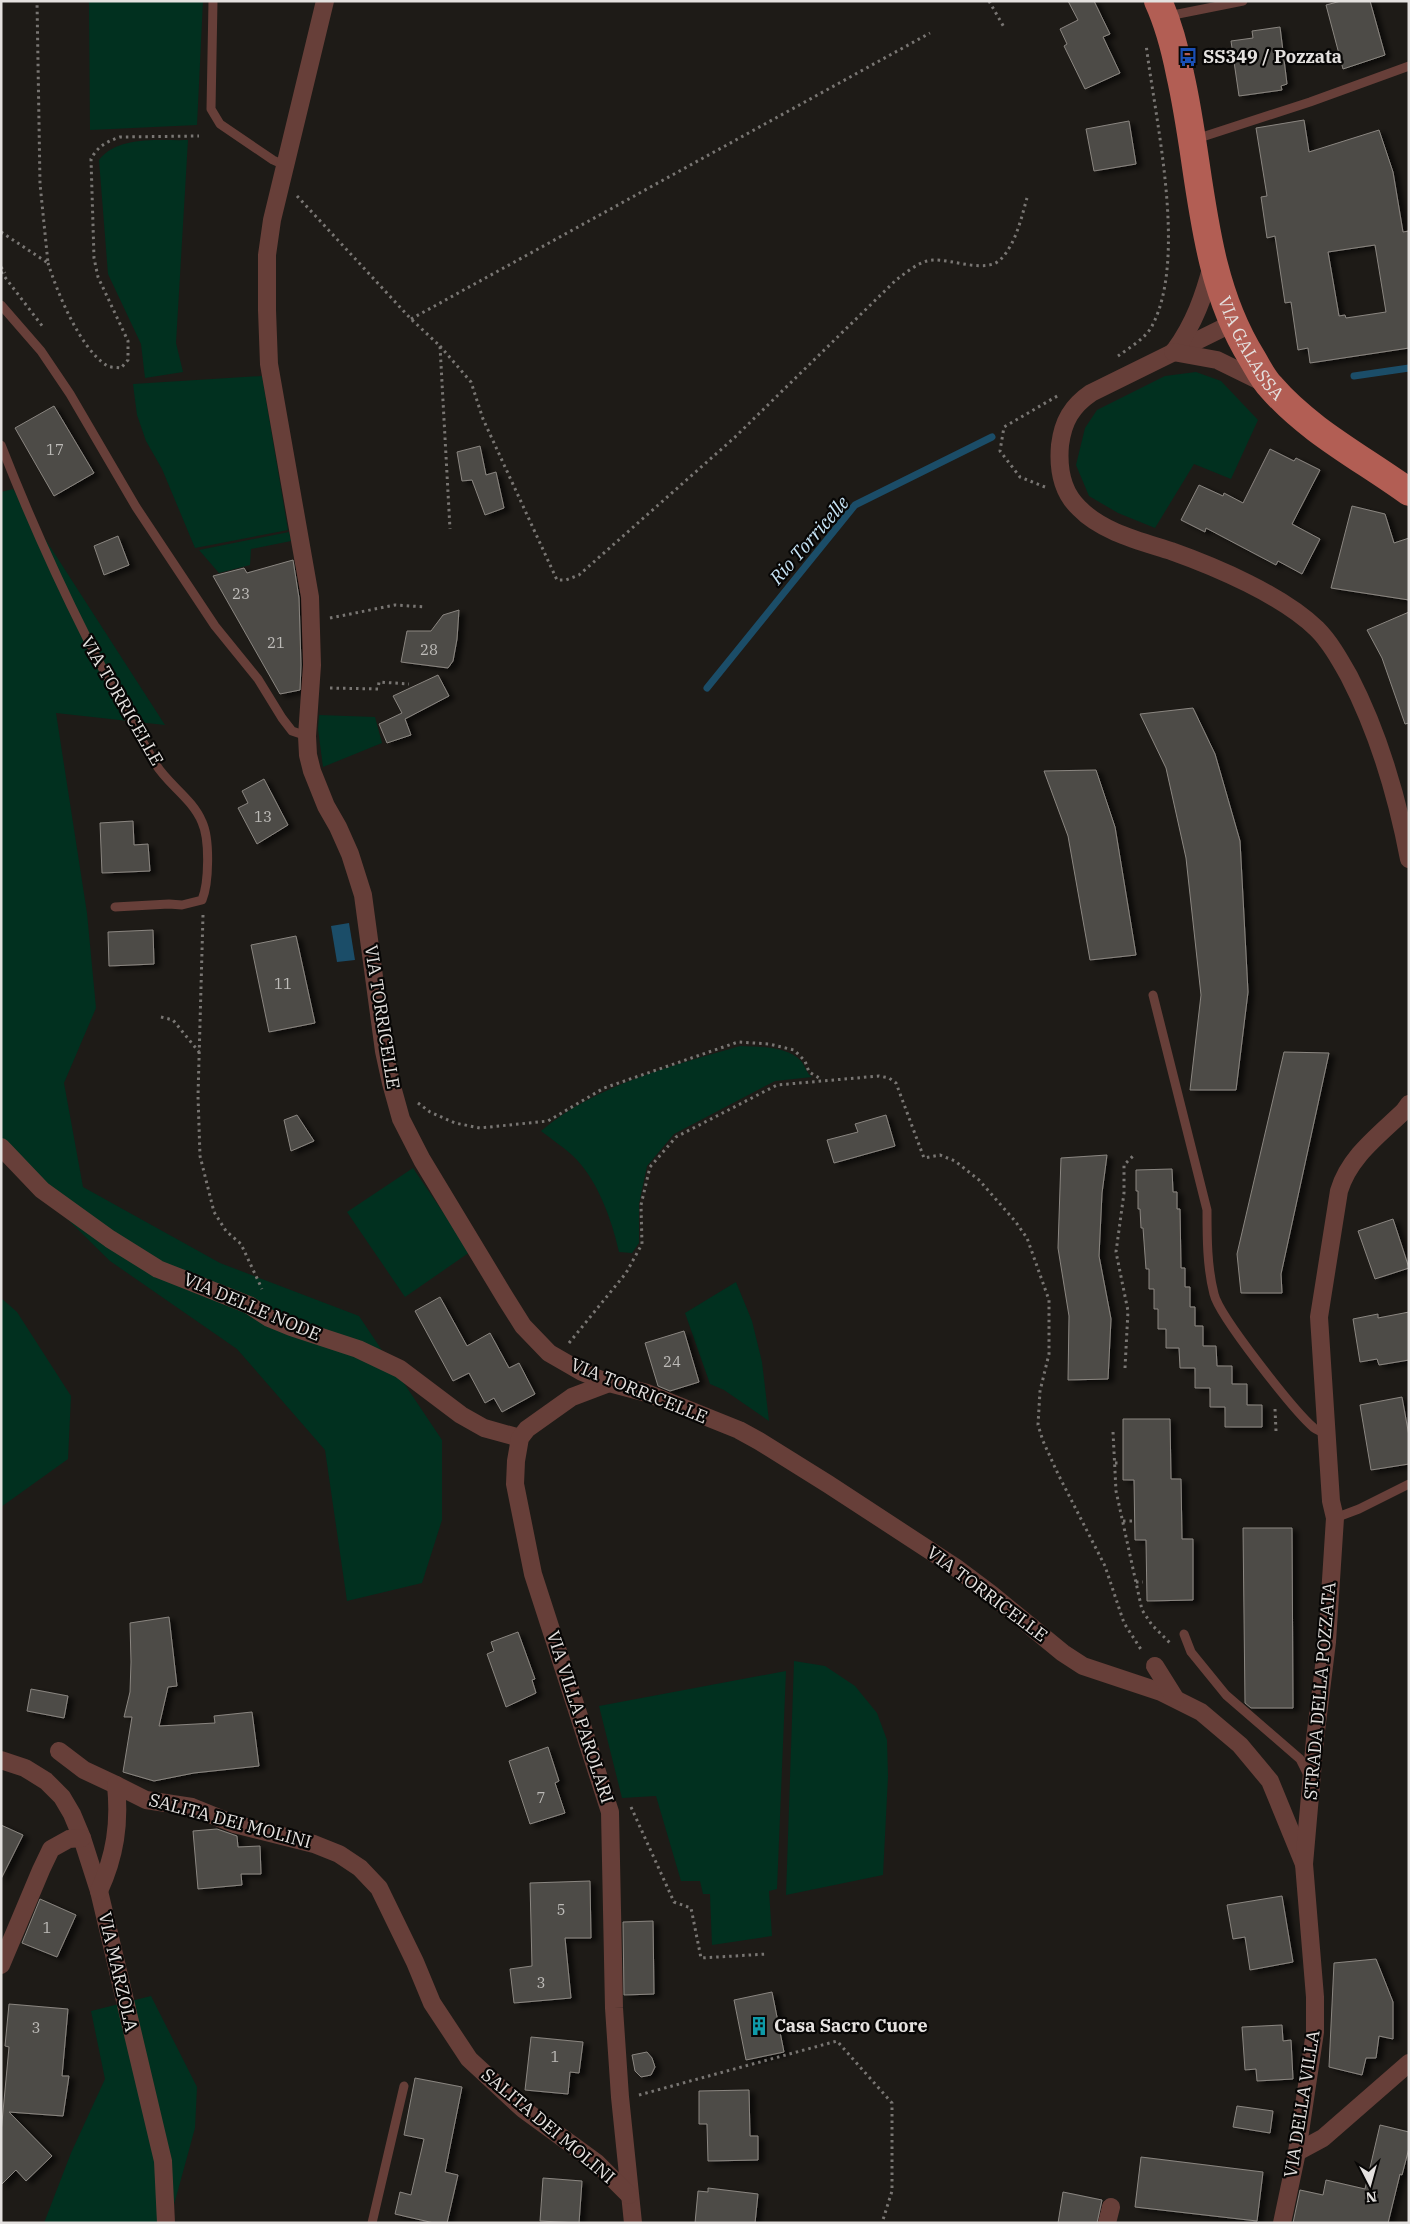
<svg xmlns="http://www.w3.org/2000/svg" width="1410" height="2224" viewBox="0 0 1410 2224" font-family="'IBM Plex Serif',serif">
<style>
.green{fill:#01301f}
.water{fill:#1b4d68}
.lines{fill:none;stroke-linecap:round;stroke-linejoin:round}
.stream{stroke:#1b4d68;stroke-width:7}
.building{fill:#4e4b46;stroke:#8a8681;fill-rule:evenodd;filter:url(#shadow)}
.path{stroke:#797673;stroke-width:3;stroke-dasharray:2.5 4;stroke-linecap:butt}
.lane{stroke:#673f39;stroke-width:9}
.street{stroke:#673f39;stroke-width:18}
.primary{stroke:#b25e54;stroke-width:28}
.labels{text-anchor:middle;stroke-width:4.5;stroke-linejoin:round;paint-order:stroke}
.number-label{font-size:15px;fill:#bebcb9}
.poi-label{font-size:18px;font-weight:bold;fill:#e4e1df;stroke:#070605;text-anchor:start}
.street-label{font-size:18px;fill:#e4e1df;stroke:#070605}
.water-label{font-size:19px;font-style:italic;fill:#c7e4f6;stroke:#070605}
</style>
<defs>
<filter id="shadow"><feDropShadow dx="5.5" dy="3" stdDeviation="2.5" flood-color="#0009"/></filter>
</defs>
<rect width="100%" height="100%" fill="#1e1b17"/>
<g class="green">
<path d="M89 1H203L197 125 90 130Z"/>
<path d="M188 140 176 343 183 372 145 378 141 344 108 274 99 160C118 135 160 141 188 140Z"/>
<path d="M1196 372 1221 381 1258 420 1231 479 1194 464 1155 528 1118 513 1089 496 1076 465 1085 428 1097 410 1165 376Z"/>
<path d="M262 376 288 530 195 548 162 469 146 441 137 415 133 384Z"/>
<path d="M13 489 165 725 56 713 87 913 96 1008 64 1083 83 1187 220 1263 359 1316 442 1440V1520L422 1583 347 1601 325 1450 237 1349 110 1261 1 1154V492Z"/>
<path d="M289 532 291 541 251 549 250 565 219 573 199 550Z"/>
<path d="M319 715 375 717 382 743 323 767 318 729Z"/>
<path d="M740 1046C759 1047 787 1046 801 1061 806 1067 806 1073 812 1077L775 1081 674 1134 647 1166 639 1204V1243L632 1253 619 1252C612 1220 597 1178 572 1155 562 1146 551 1139 541 1131 595 1085 672 1066 740 1046Z"/>
<path d="M413 1168 470 1252 405 1297 347 1212Z"/>
<path d="M736 1282 752 1321 762 1362 769 1421 724 1390 710 1384 685 1313Z"/>
<path d="M1 1298 17 1312 71 1396 68 1459 1 1507Z"/>
<path d="M794 1661 825 1666 855 1686 877 1713 887 1740 888 1777 883 1875 786 1895Z"/>
<path d="M786 1671 777 1889 769 1891 772 1936 712 1945 710 1894H703L700 1881H681L656 1796 622 1798 599 1706Z"/>
<path d="M151 1996 197 2087 195 2128 169 2223H44L71 2153 105 2079 91 2011Z"/>
</g>
<path class="water" d="M349 923 355 960 337 962 331 926Z"/>
<g class="lines">
<g class="stream">
<path d="M1354 376 1409 368"/>
<path d="M707 688 855 505 992 437"/>
</g>
</g>
<g class="building">
<path d="M1068 1H1094L1110 34 1103 37 1120 73 1085 89 1064 46 1067 44 1060 29 1078 20Z"/>
<path d="M1341 1H1370L1385 55 1343 69 1326 5Z"/>
<path d="M1280 27 1287 84 1281 86 1282 90 1239 96 1231 41 1253 38 1252 31Z"/>
<path d="M1304 120 1309 152 1379 130 1393 172 1403 232 1409 231V348L1310 363 1308 348 1298 350 1291 302 1285 303 1275 236 1267 238 1261 197 1267 196 1256 128ZM1375 245 1386 312 1346 318 1345 315 1339 316 1328 252Z"/>
<path d="M1129 121 1136 164 1094 171 1086 129Z"/>
<path d="M54 406 94 473 54 496 15 428Z"/>
<path d="M480 446 486 475 496 472 504 508 485 515 472 480 462 481 457 452Z"/>
<path d="M1270 449 1294 461 1296 458 1320 470 1292 524 1320 539 1302 574 1278 561 1276 565 1206 528 1205 532 1181 520 1199 485 1223 496 1224 493 1243 503Z"/>
<path d="M1352 506 1385 514 1394 543 1409 538V600L1331 588Z"/>
<path d="M118 536 129 565 104 575 94 546Z"/>
<path d="M293 560 299 598 301 665 300 690 280 694 213 576 244 568 247 573Z"/>
<path d="M459 610 457 639 453 661 448 668 401 662 407 631H431L443 615Z"/>
<path d="M1409 612V723L1405 724 1382 658 1367 630Z"/>
<path d="M438 675 449 696 405 719 411 735 387 743 379 724 402 713 393 696Z"/>
<path d="M1193 708 1215 754 1240 841 1248 992 1236 1090H1190L1201 995 1186 858 1166 768 1140 714Z"/>
<path d="M1096 770 1115 827 1136 955 1090 960 1068 836 1044 771Z"/>
<path d="M264 779 288 825 257 844 238 808 248 803 242 791Z"/>
<path d="M133 821 134 845 148 844 150 871 102 873 100 823Z"/>
<path d="M153 930 154 964 109 966 108 932Z"/>
<path d="M296 936 315 1023 269 1032 251 945Z"/>
<path d="M1284 1052 1329 1053 1281 1274 1282 1293H1241L1237 1254Z"/>
<path d="M297 1115 314 1141 291 1151 284 1120Z"/>
<path d="M886 1115 895 1146 834 1163 827 1140 858 1132 855 1124Z"/>
<path d="M1107 1155 1102 1193 1099 1256 1111 1319 1108 1379 1068 1380 1069 1316 1058 1248 1061 1158Z"/>
<path d="M1172 1169 1173 1192H1177V1209H1180L1181 1268H1185V1287H1190V1307H1195V1326H1203V1346H1216L1217 1366H1232V1384H1247V1405H1262V1427H1225V1407H1210V1388H1195V1368H1180L1179 1348H1166V1329H1158V1309H1154V1289H1149V1269H1146L1143 1228H1141L1140 1209H1138V1191H1136V1170Z"/>
<path d="M1393 1219 1409 1268 1375 1279 1358 1231Z"/>
<path d="M440 1297 467 1346 490 1333 509 1368 519 1363 535 1394 502 1412 494 1398 485 1403 469 1373 453 1381 415 1311Z"/>
<path d="M1409 1312V1360L1379 1365 1377 1359 1360 1362 1353 1319 1378 1314V1318Z"/>
<path d="M684 1331 699 1382 670 1391 658 1386 645 1343Z"/>
<path d="M1402 1397 1409 1436V1464L1371 1470 1360 1405Z"/>
<path d="M1123 1419H1170L1171 1479H1181L1182 1539H1193V1600L1147 1601 1146 1540H1135L1134 1480H1123Z"/>
<path d="M1243 1528H1292L1293 1708H1251L1245 1703Z"/>
<path d="M169 1617 177 1686 168 1687 159 1726 215 1723 214 1716 252 1712 259 1766 194 1773 154 1781 123 1772 132 1717H124L130 1692 131 1662 130 1623Z"/>
<path d="M518 1632 535 1679 532 1680 536 1693 506 1707 487 1654 494 1651 491 1642Z"/>
<path d="M31 1689 68 1696 64 1718 27 1711Z"/>
<path d="M548 1747 559 1781 555 1783 565 1813 530 1824 509 1761Z"/>
<path d="M1 1825 23 1835 1 1879Z"/>
<path d="M217 1829 237 1836 238 1847 260 1846 261 1874H241L242 1885 198 1889 193 1831Z"/>
<path d="M590 1881 591 1938H565L571 1998 514 2003 510 1969 532 1966 530 1883Z"/>
<path d="M1282 1896 1293 1962 1250 1970 1245 1937 1233 1939 1227 1905Z"/>
<path d="M40 1899 76 1915 57 1957 22 1943Z"/>
<path d="M653 1921 654 1994 624 1995 623 1922Z"/>
<path d="M1376 1959 1393 2002V2039L1379 2036 1376 2058H1366L1362 2075 1329 2067 1334 1963Z"/>
<path d="M772 1992 784 2052 746 2060 734 2000Z"/>
<path d="M9 2004 68 2009 62 2076H69L63 2116 9 2112 52 2156 26 2181 16 2170 1 2185V2133L9 2047 5 2046Z"/>
<path d="M1282 2025 1283 2041 1291 2040 1293 2079 1257 2081 1256 2069 1245 2070 1242 2027Z"/>
<path d="M531 2037 583 2042 579 2073 570 2072 568 2094 525 2090Z"/>
<path d="M647 2052 652 2058 655 2067 651 2075 641 2077 635 2071 632 2055Z"/>
<path d="M415 2078 462 2087 445 2172 458 2175 447 2223H434L395 2214 400 2192 411 2195 424 2139 404 2135Z"/>
<path d="M749 2090 750 2136H758V2160L708 2161 707 2124H699V2091Z"/>
<path d="M1237 2106 1273 2111 1270 2133 1233 2127Z"/>
<path d="M1380 2125 1409 2132V2148L1402 2175 1400 2174 1388 2223H1293L1300 2190 1323 2195 1326 2180 1365 2189Z"/>
<path d="M1141 2157 1263 2172 1257 2221 1135 2207Z"/>
<path d="M543 2178 582 2181 579 2223 540 2221Z"/>
<path d="M708 2188 758 2194 755 2223H695L698 2191 708 2192Z"/>
<path d="M1063 2192 1102 2200 1097 2223H1058Z"/>
</g>
<g class="lines">
<g class="path">
<path d="M989 1 1005 29"/>
<path d="M297 196 411 319 440 346 450 529"/>
<path d="M1 232 48 263 40 184 37 1"/>
<path d="M48 263C57 292 80 348 106 365 110 368 116 367 121 368L128 360V341L98 277 94 258 91 159C98 146 106 142 120 137L199 136"/>
<path d="M1 267 5 273"/>
<path d="M1 272 43 327"/>
<path d="M411 319 930 33"/>
<path d="M440 346 471 382 483 419 557 580H566L579 575 734 438 896 280C907 272 919 261 933 260 952 259 987 274 1001 259 1016 243 1021 219 1027 198"/>
<path d="M1118 356C1129 348 1146 338 1152 326 1188 258 1155 119 1146 44"/>
<path d="M1045 487 1020 477 1000 451 1004 427 1059 395"/>
<path d="M330 618 395 605 426 607"/>
<path d="M330 688 378 689 379 682 409 684"/>
<path d="M203 915 198 1096 200 1156 214 1212 226 1231 241 1244 262 1289"/>
<path d="M161 1017 173 1020 199 1052"/>
<path d="M418 1103 430 1112 455 1123 480 1128 548 1121 604 1088 738 1042 769 1044 794 1050 805 1061 809 1072 821 1079"/>
<path d="M569 1343 626 1273 642 1244 641 1205 650 1167 676 1137 777 1085 879 1076 889 1078 896 1083 924 1158 940 1155 955 1161 979 1180 1015 1221 1027 1238 1049 1300V1354L1040 1391 1038 1425 1043 1441 1058 1474 1105 1566 1124 1623 1142 1651"/>
<path d="M1125 1368 1128 1311 1116 1252 1124 1193V1165L1134 1155"/>
<path d="M1275 1409 1276 1431"/>
<path d="M1113 1432 1116 1491 1142 1610 1152 1625 1170 1643"/>
<path d="M1115 1463H1120"/>
<path d="M1123 1521H1132"/>
<path d="M1136 1582H1143"/>
<path d="M631 1807 674 1902 691 1908 701 1958 767 1954"/>
<path d="M639 2095 837 2041 892 2103V2191L882 2223"/>
</g>
<g class="lane">
<path d="M213 1 211 109 220 124 273 160 284 165"/>
<path d="M1168 16 1243 1"/>
<path d="M1196 139 1310 102 1409 66"/>
<path d="M1 305 41 351 70 394 136 507 215 626 258 679 282 718 292 731 307 736"/>
<path d="M1 445C44 555 95 661 155 763 167 784 192 798 202 822 210 839 209 883 202 900L182 905 169 904 115 907"/>
<path d="M1153 995 1207 1210C1207 1237 1207 1267 1214 1294 1219 1316 1295 1412 1314 1428 1318 1431 1324 1433 1328 1435"/>
<path d="M1335 1518 1359 1509 1409 1484"/>
<path d="M1184 1634 1191 1652 1226 1695 1300 1759 1309 1777"/>
<path d="M372 2223 404 2086"/>
</g>
<g class="street">
<path d="M325 1 272 220 267 255V310L269 364 310 597 312 665 307 736 308 755 312 771 326 806 338 827 350 854 363 895 384 1051 391 1083 401 1119 422 1160 506 1299 523 1326 549 1353 582 1372 609 1383 647 1393 739 1430 759 1441 828 1484 955 1567 991 1594 1063 1653 1083 1666 1161 1692 1201 1712 1240 1745 1270 1781 1304 1864"/>
<path d="M1233 323 1091 393C1072 406 1063 421 1060 445 1058 468 1062 492 1079 508 1102 532 1140 541 1171 551 1216 567 1282 595 1317 629 1330 642 1340 660 1349 676 1379 734 1397 796 1409 859"/>
<path d="M1175 350C1194 324 1204 296 1212 265"/>
<path d="M1173 352 1217 360 1266 384"/>
<path d="M1 1147 42 1190 110 1239 158 1269 249 1305 269 1318 291 1327 358 1349 400 1369 461 1415 484 1428 520 1438"/>
<path d="M609 1383 572 1397 527 1429 520 1438 516 1461 515 1484 533 1574 610 1812 614 2008 620 2097 633 2223"/>
<path d="M1155 1666 1175 1698"/>
<path d="M59 1751 84 1770 116 1785"/>
<path d="M1 1760 25 1768 46 1781 62 1797 72 1814 82 1838 99 1891 163 2161 166 2223"/>
<path d="M99 1891C115 1856 120 1824 116 1785L146 1800 192 1807 234 1824 314 1844 339 1854 360 1868 379 1888 415 1962 432 2003 469 2059 523 2109 597 2163 629 2195"/>
<path d="M1 1965 41 1870 51 1849 69 1839 82 1838"/>
<path d="M1297 2152 1323 2138 1409 2063"/>
<path d="M1107 2223 1111 2207"/>
<path d="M1282 2223 1297 2152 1315 2032V1997L1304 1864 1315 1739 1327 1642 1335 1518 1331 1501 1319 1317 1339 1191C1349 1157 1378 1136 1404 1111L1409 1104"/>
</g>
<path class="primary" id="s1" d="M1158 1C1169 25 1175 49 1180 74 1202 169 1199 273 1252 358 1258 368 1263 379 1271 387 1309 431 1362 458 1409 492"/>
</g>
<defs>
<g id="bus-bare" transform="scale(1.5)"><path d="M-5-6H5V4H4V6H2V4H-2V6H-4V4H-5ZM-3.5-4V0h7V-4ZM-3.5 1.2v1.5H-2V1.2ZM2 1.2v1.5H3.5V1.2Z" fill="#1a4fb4" stroke="#070605" stroke-width="2.5" paint-order="stroke"/></g>
<g id="building-bare" transform="scale(1.5)"><path d="M-4-6H4V6H1V3H-1V6H-4ZM-2.5-4.3h1.7v1.8h-1.7ZM.8-4.3h1.7v1.8H.8ZM-2.5-1h1.7V.8h-1.7ZM.8-1h1.7V.8H.8Z" fill="#0f9aa8" stroke="#070605" stroke-width="2.5" paint-order="stroke"/></g>
</defs>
<g fill-rule="evenodd">
<use href="#bus-bare" x="1188" y="57"/>
<use href="#building-bare" x="759" y="2026"/>
</g>
<g class="labels">
<g class="number-label">
<text x="55" y="455">17</text>
<text x="241" y="599">23</text>
<text x="276" y="648">21</text>
<text x="429" y="655">28</text>
<text x="263" y="822">13</text>
<text x="283" y="989">11</text>
<text x="672" y="1367">24</text>
<text x="541" y="1803">7</text>
<text x="561" y="1915">5</text>
<text x="47" y="1933">1</text>
<text x="541" y="1988">3</text>
<text x="36" y="2033">3</text>
<text x="555" y="2062">1</text>
</g>
<g class="poi-label">
<text x="1203" y="63">SS349 / Pozzata</text>
<text x="774" y="2032">Casa Sacro Cuore</text>
</g>
<g class="street-label">
<text dy="6" stroke="none"><textPath href="#s1" startOffset="362">VIA GALASSA</textPath></text>
<text transform="translate(122 701) rotate(60)" y="6">VIA TORRICELLE</text>
<text transform="translate(382 1017) rotate(81)" y="6">VIA TORRICELLE</text>
<text transform="translate(252 1307) rotate(23)" y="6">VIA DELLE NODE</text>
<text transform="translate(639 1391) rotate(22)" y="6">VIA TORRICELLE</text>
<text transform="translate(987 1594) rotate(37)" y="6">VIA TORRICELLE</text>
<text transform="translate(1320 1691) rotate(-85)" y="6">STRADA DELLA POZZATA</text>
<text transform="translate(580 1717) rotate(72)" y="6">VIA VILLA PAROLARI</text>
<text transform="translate(230 1821) rotate(15)" y="6">SALITA DEI MOLINI</text>
<text transform="translate(118 1972) rotate(77)" y="6">VIA MARZOLA</text>
<text transform="translate(1302 2104) rotate(-81)" y="6">VIA DELLA VILLA</text>
<text transform="translate(548 2126) rotate(40)" y="6">SALITA DEI MOLINI</text>
</g>
<g class="water-label">
<text transform="translate(809 540) rotate(-49)" y="7">Rio Torricelle</text>
</g>
</g>
<rect width="1410" height="2224" fill="none" stroke="#e4e1df" stroke-width="5"/>
<g transform="translate(1370 2184) rotate(174)" stroke="#070605" stroke-width="4" paint-order="stroke">
<path d="M0-4L9 19L0 12L-9 19Z" fill="#e4e1df"/>
<text y="-8" font-size="14" font-weight="bold" text-anchor="middle" fill="#e4e1df">N</text>
</g>
</svg>
